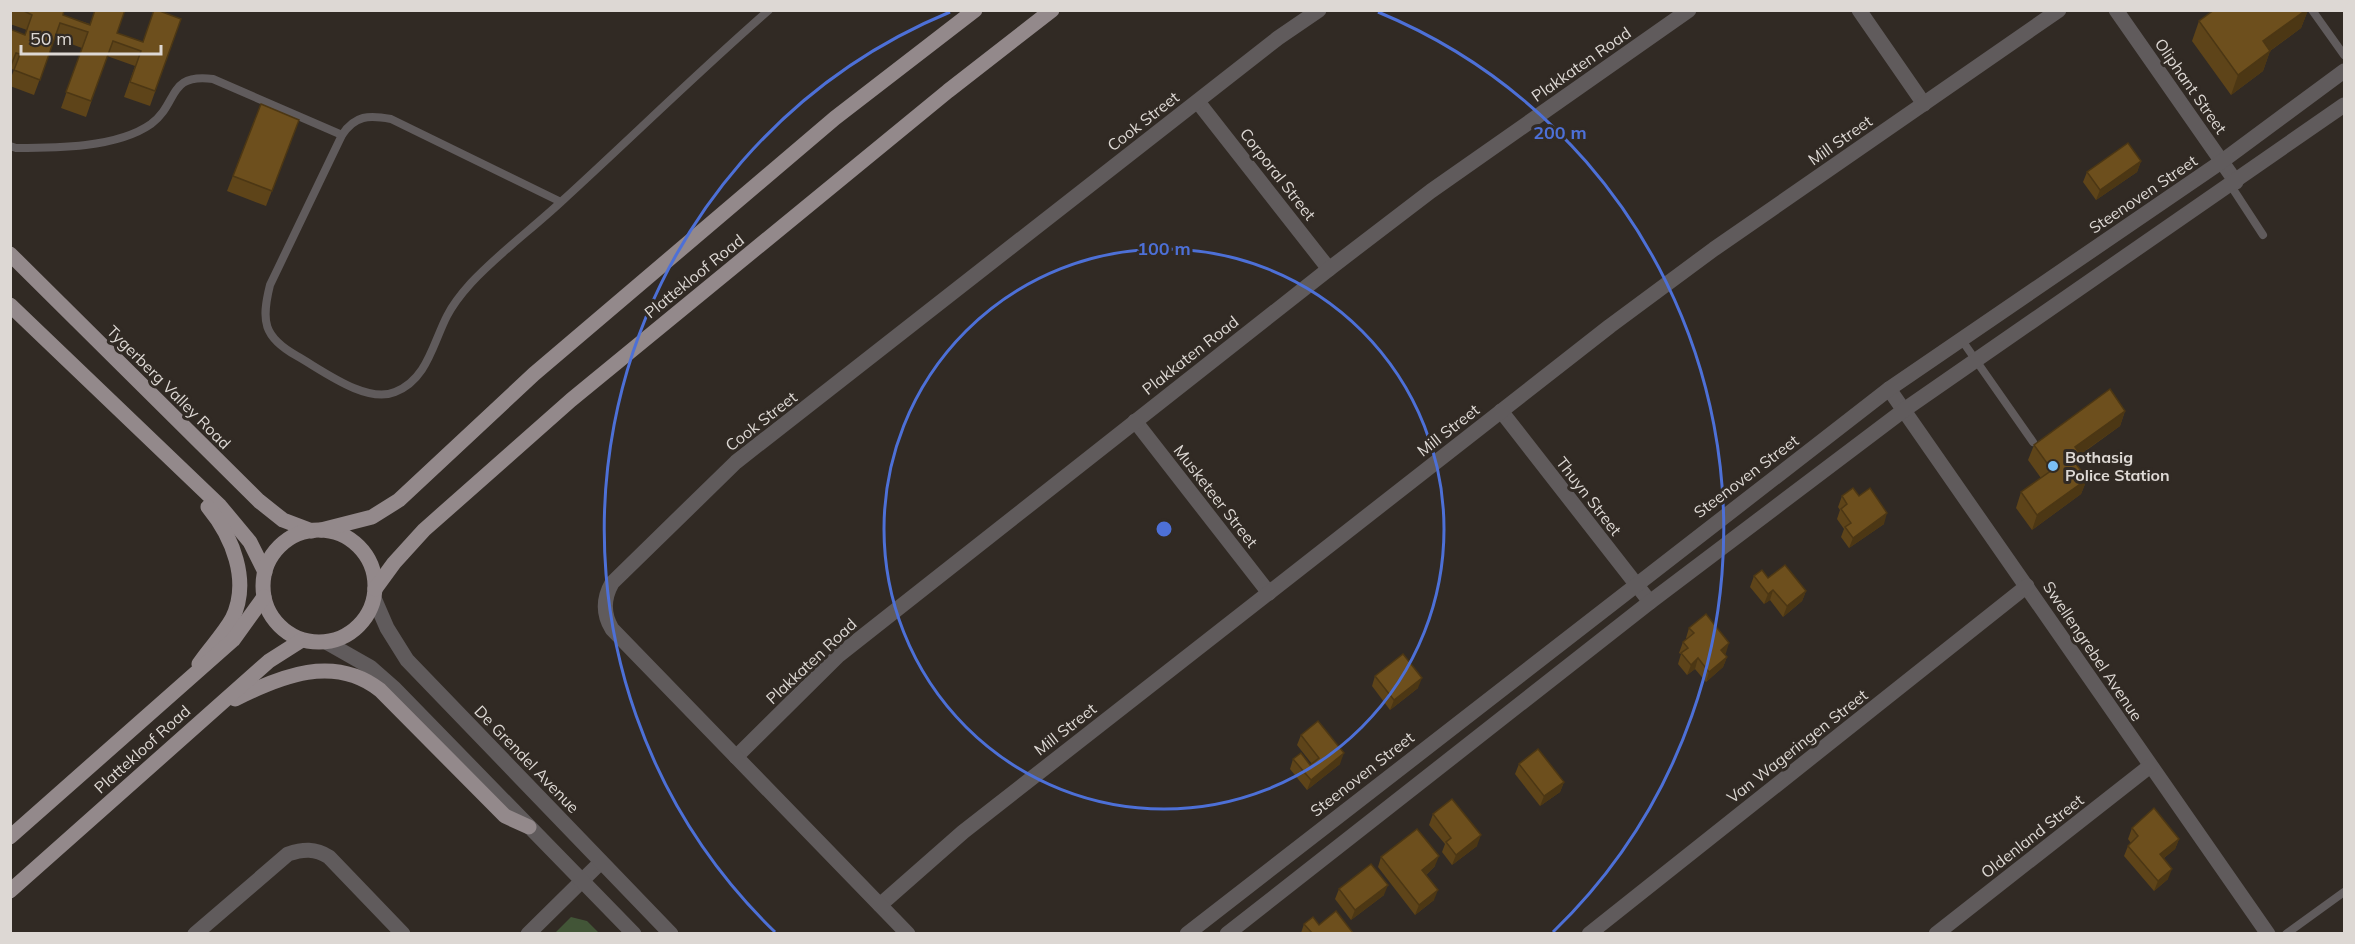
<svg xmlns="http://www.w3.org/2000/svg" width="2355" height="944" viewBox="0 0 2355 944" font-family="Mulish,sans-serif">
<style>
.green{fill:#425537}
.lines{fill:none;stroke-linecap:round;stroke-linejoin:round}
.service{stroke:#605b5c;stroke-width:8}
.minor{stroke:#605b5c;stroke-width:15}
.tertiary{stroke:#605b5c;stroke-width:15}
.primary{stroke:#93898b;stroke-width:15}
.wall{fill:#5e4419}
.shaded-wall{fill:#4c3714}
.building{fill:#6d4f1d;stroke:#4c3714;stroke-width:1.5}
.ring{fill:none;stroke:#4d70d7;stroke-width:3}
.poi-dot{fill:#7abff8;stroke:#312a24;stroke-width:2}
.labels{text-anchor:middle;stroke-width:6;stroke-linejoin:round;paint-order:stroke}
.street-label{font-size:16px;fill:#ddd8d4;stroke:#312a24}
.poi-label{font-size:16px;font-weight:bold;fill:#ddd8d4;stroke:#312a24;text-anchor:start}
.centre{fill:#4d70d7;stroke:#312a24;stroke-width:3}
.ring-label{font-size:18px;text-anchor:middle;font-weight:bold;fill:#4d70d7;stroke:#312a24;stroke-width:6;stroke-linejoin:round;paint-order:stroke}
</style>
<rect width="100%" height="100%" fill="#312a24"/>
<path class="green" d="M571 917 587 921 599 933H555Z"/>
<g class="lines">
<g class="service">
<path d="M2312 10 2344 55"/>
<path d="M10 146 16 148C56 148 117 148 151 124 179 103 167 73 213 79L342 135"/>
<path d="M2231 186 2263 235"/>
<path d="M561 202 391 119C369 115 355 115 342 135L270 285C261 321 263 337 297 356 322 370 366 404 395 392 427 380 433 343 447 316 453 304 462 293 471 283 499 253 532 229 562 201 631 138 698 72 769 10"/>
<path d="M1961 339 2033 442"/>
<path d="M2286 934 2344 892"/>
</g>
<g class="minor">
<path d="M1859 10 1924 104"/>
<path d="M2116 10 2236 182"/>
<path d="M1198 102 1329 269"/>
<path d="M1889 389 2268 934"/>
<path d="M1501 411 1650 602"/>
<path d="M1135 421 1269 593"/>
<path d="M736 757 839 655 1329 269 1431 191 1689 10"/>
<path d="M880 905 963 832 1610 326 1714 249 2059 10"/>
<path d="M195 934 288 854C303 849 315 848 329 857L403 934"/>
<path d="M528 934 601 862"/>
<path d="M908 934 612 629C603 614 603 599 612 583L736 462 1278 38 1319 10"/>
<path d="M1589 934 2027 586"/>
<path d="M1936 934 2150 766"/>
</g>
<g class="tertiary">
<path d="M374 598 387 628 407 660 671 934"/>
<path d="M326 642 370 667 395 689 634 934"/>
<path d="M1187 934 1889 389 2221 162 2344 71"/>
<path d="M1227 934 1650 602 1904 410 2344 105"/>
</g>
<g class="primary">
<path d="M10 254 259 501 283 520 312 531"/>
<path d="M10 305 220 506 250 542 265 572"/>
<circle cx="319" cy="586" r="56"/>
<path d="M321 530 372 517 399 500 534 374 835 118 975 10"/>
<path d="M375 589 394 563 424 530 571 400 948 91 1052 10"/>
<path d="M199 664C209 649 223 635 232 619 251 581 232 536 208 507"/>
<path d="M235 699C281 676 334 654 380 690L505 816 529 827"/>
<path d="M10 837 233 640 264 597"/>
<path d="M10 891 269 661 302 640"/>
</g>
</g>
<g class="wall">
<path d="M10 10H64L63 15 143 42 181 19 150 106 124 97 135 66 107 56 86 117 61 108 82 48 55 38 34 95 10 86V80L14 70 10 68V29L25 35 27 30 10 24Z"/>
<path d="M2214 10H2308L2301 28 2270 51 2263 71 2231 95 2192 41 2199 21Z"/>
<path d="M261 104 299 120 266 206 227 191Z"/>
<path d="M2141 161 2137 172 2096 200 2083 182 2087 172Z"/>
<path d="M2125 411 2120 426 2080 455H2081L2077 465 2087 479 2081 494 2032 530 2016 508 2021 492 2041 478 2028 460 2034 445Z"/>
<path d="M1842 496H1859L1884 524 1849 548 1841 537 1844 529 1837 519 1840 510 1838 507Z"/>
<path d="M1754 576 1768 578 1806 591 1802 601 1783 617 1770 600 1764 604 1750 587Z"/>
<path d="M1689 628 1726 653 1724 654 1727 657 1723 667 1706 682 1695 669 1687 675 1678 664 1681 654 1679 653 1683 642 1687 639 1686 638Z"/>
<path d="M1375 676 1418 688 1390 710 1372 686Z"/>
<path d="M1301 735 1340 764 1307 790 1290 769 1293 759 1310 765 1312 764 1297 745Z"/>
<path d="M1519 764 1564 782 1560 792 1540 806 1515 774Z"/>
<path d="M1433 814 1477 846 1452 865 1442 852 1445 844 1429 825Z"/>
<path d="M2132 828 2179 839 2175 849 2164 858 2168 879 2154 891 2124 856 2128 846 2131 843 2128 839Z"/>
<path d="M1381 857 1435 866 1426 875 1434 900 1415 915 1378 867Z"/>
<path d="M1339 889 1384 895 1351 920 1335 899Z"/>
<path d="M1304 924 1319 925 1353 933H1301Z"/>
</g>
<g class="shaded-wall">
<path d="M2306 10H2308L2301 28 2256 61 2263 41Z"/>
<path d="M2270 51 2263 71 2231 95 2238 75Z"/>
<path d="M2141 161 2137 172 2096 200 2100 190Z"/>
<path d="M2125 411 2120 426 2069 462 2075 447Z"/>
<path d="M2081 455 2075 471 2074 461Z"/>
<path d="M2087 479 2081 494 2032 530 2037 515Z"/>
<path d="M1887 513 1884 524 1849 548 1853 538Z"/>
<path d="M1773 590 1770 600 1764 604 1768 594Z"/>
<path d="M1806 591 1802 601 1783 617 1787 606Z"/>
<path d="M1729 643 1726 653 1717 660 1721 650Z"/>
<path d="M1727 657 1723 667 1706 682 1709 672Z"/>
<path d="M1698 658 1695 669 1687 675 1691 665Z"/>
<path d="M1422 678 1418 688 1390 710 1394 700Z"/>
<path d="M1344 753 1340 764 1307 790 1311 780Z"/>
<path d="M1564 782 1560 792 1540 806 1544 796Z"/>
<path d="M1481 835 1477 846 1452 865 1456 855Z"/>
<path d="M2179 839 2175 849 2156 864 2160 854Z"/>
<path d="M1439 856 1435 866 1419 881 1422 870Z"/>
<path d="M2172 869 2168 879 2154 891 2158 881Z"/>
<path d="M1388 885 1384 895 1351 920 1355 910Z"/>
<path d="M1438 890 1434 900 1415 915 1419 905Z"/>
</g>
<g class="building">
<path d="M22 10H64L63 15 90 25 95 10H125L117 33 143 42 154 10H157L181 19 155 91 130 82 141 51 113 41 91 101 66 92 88 32 60 23 40 80 14 70 20 54 16 53 10 68V29L25 35 32 15Z"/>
<path d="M2214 10H2306L2263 41 2270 51 2238 75 2199 21Z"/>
<path d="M261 104 299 120 272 191 233 176Z"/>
<path d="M2128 143 2141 161 2100 190 2087 172Z"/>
<path d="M2110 389 2125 411 2075 447 2081 455 2074 461 2087 479 2037 515 2021 492 2052 470 2034 445Z"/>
<path d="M1853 488 1859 496 1870 488 1887 513 1853 538 1845 527 1851 523 1841 509 1847 504 1842 496Z"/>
<path d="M1785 565 1806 591 1787 606 1773 590 1768 594 1754 576 1762 570 1768 578Z"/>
<path d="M1706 614 1729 643 1721 650 1727 657 1709 672 1698 658 1691 665 1681 653 1688 648 1683 642 1694 633 1689 628Z"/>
<path d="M1403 654 1422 678 1394 700 1375 676Z"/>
<path d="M1318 721 1344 753 1311 780 1293 759 1301 753 1310 765 1319 758 1301 735Z"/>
<path d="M1538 749 1564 782 1544 796 1519 764Z"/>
<path d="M1452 799 1481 835 1456 855 1446 842 1451 838 1433 814Z"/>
<path d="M2154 808 2179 839 2160 854 2172 869 2158 881 2128 846 2138 836 2132 828Z"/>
<path d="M1417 829 1439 856 1422 870 1438 890 1419 905 1381 857Z"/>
<path d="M1371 864 1388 885 1355 910 1339 889Z"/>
<path d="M1336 911 1353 933H1312L1304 924 1313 917 1319 925Z"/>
</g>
<g class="ring">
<circle cx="1164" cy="529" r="280"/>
<path d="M775 932A560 560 0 0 1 950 12M1378 12A560 560 0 0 1 1553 932"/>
</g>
<circle class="poi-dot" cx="2053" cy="466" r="6"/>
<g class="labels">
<g class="street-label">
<text transform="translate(1581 64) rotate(-35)" y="6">Plakkaten Road</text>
<text transform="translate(2191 86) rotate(55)" y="6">Oliphant Street</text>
<text transform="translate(1143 121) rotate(-38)" y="6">Cook Street</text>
<text transform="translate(1840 140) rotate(-35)" y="6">Mill Street</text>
<text transform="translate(1278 174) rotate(52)" y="6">Corporal Street</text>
<text transform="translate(2143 194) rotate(-34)" y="6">Steenoven Street</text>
<text transform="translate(694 276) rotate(-39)" y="6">Plattekloof Road</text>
<text transform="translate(1190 355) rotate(-38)" y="6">Plakkaten Road</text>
<text transform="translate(169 387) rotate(45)" y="6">Tygerberg Valley Road</text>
<text transform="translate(761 421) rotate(-38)" y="6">Cook Street</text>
<text transform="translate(1448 430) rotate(-38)" y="6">Mill Street</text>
<text transform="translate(1746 476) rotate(-37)" y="6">Steenoven Street</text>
<text transform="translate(1216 496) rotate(52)" y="6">Musketeer Street</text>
<text transform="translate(1589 496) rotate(52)" y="6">Thuyn Street</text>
<text transform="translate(2093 651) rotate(56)" y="6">Swellengrebel Avenue</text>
<text transform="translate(811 661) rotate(-43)" y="6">Plakkaten Road</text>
<text transform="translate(1065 729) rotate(-38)" y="6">Mill Street</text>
<text transform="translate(1797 746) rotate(-38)" y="6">Van Wageringen Street</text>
<text transform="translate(142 749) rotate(-42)" y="6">Plattekloof Road</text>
<text transform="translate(527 759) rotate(46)" y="6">De Grendel Avenue</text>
<text transform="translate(1362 774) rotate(-38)" y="6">Steenoven Street</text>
<text transform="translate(2032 836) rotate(-38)" y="6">Oldenland Street</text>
</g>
<g class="poi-label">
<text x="2065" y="463">Bothasig<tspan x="2065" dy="18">Police Station</tspan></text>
</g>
</g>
<circle cx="1164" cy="529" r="9" class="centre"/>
<g class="ring-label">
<text x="1560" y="139">200 m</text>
<text x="1164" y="255">100 m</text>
</g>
<rect width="2355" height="944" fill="none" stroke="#ddd8d4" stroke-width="24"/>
<path d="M21 45v9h140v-9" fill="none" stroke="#ddd8d4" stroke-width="3"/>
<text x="30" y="45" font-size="18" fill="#ddd8d4" stroke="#312a24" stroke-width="4.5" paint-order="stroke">50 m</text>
</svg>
